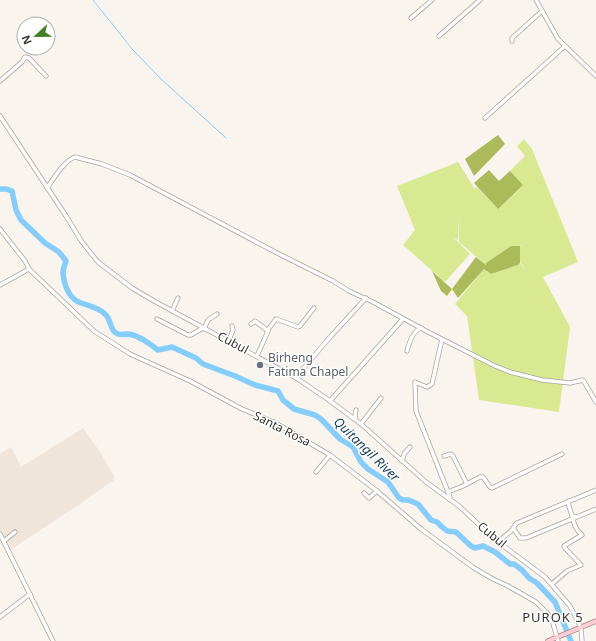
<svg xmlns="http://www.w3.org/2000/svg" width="596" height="641" viewBox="0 0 596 641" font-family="'Noto Sans',sans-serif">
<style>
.built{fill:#f0e5db}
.green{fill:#d9e991}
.forest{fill:#abbb5a}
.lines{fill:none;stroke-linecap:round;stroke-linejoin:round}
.stream{stroke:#84cdfc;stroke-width:1}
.river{stroke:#84cdfc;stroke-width:5.5}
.minor-casing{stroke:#a8a39e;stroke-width:5}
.major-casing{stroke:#b48289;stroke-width:5.5}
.minor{stroke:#fff;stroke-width:3.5}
.major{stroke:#fbcdd4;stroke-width:4}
.worship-dot{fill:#6b7280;stroke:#fff;stroke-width:1.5}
.labels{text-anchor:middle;stroke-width:3;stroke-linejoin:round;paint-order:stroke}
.street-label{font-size:12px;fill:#373533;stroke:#fff}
.worship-label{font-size:12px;fill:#5b616d;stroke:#fff;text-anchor:start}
.water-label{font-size:13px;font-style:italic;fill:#163f57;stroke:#fff}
.neighbourhood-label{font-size:13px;letter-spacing:1px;fill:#373533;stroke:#fff}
</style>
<rect width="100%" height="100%" fill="#f9f4ee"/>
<path class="built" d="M83 428 100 452 114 476V480L77 506 10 550 0 529V454L11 447 21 467Z"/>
<path class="green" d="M524 139 532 149 578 262 543 277 570 327 559 412 479 400 467 316 455 304 484 269 491 274 518 265 520 263 526 271 514 252 524 243 520 246H511L485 264 459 242 458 212V240L453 237 470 254 445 282 403 245 415 230 397 186 458 162 475 189 477 187 498 209 523 185 510 171 525 156 517 146Z"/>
<g class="forest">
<path d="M498 135 505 144 474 176 465 159Z"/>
<path d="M489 170 499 181 510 171 523 185 498 209 474 183Z"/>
<path d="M511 246H520V263L518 265 491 274 484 269 458 298 452 289 447 296 441 291 432 271 452 289 476 257 485 264V266L486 263Z"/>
</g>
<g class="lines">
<path class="stream" d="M93 0 133 50 161 79 226 138"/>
<path class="river" d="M0 189H6L12 191 16 210 21 220 45 243 59 252 66 261C65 264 63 269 63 273 64 285 69 299 81 303 89 306 100 308 106 315 111 320 110 330 116 333 120 336 124 334 128 334 139 335 150 344 158 350L172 347 196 358 203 364 235 376 255 385 278 391 283 400 294 409 315 415 321 419 340 439 353 447 361 462 368 469 388 482 399 498 403 500H408L418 504 431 520 437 522 441 526 447 531 456 532 471 546 475 548 483 546 495 552 510 564H514L522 570 529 578 537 583 555 602 571 641"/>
<g class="minor-casing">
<g id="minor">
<path d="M536 0 558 39 596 76"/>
<path d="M411 18 432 0"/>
<path d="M439 36 480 0"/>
<path d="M512 41V38L542 11"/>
<path d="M0 81 22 62 25 57 29 58 46 76"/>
<path d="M0 116 66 216 82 242 98 262 132 288 154 301 298 379 330 401 361 424 426 482 459 506 493 538 545 577 570 606 581 628 582 641"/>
<path d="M485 118 565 46"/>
<path d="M47 188C54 178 63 162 75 157L102 164 130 175 279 254 333 281 349 291 373 302 428 332 495 366 510 372 542 380 570 383 583 380 596 402"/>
<path d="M0 229 25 261 29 269 94 331 130 354 190 381 242 409 274 422 330 455 377 491 421 529 474 568 493 579 508 586 536 602 549 615 552 620 558 641"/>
<path d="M0 285 29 269"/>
<path d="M172 311 178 298"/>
<path d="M157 319 188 335H191L203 328"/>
<path d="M251 324 255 321 268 331 257 356"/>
<path d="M204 329 208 320 217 314"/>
<path d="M267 331 276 319 298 327 300 326 314 308"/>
<path d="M442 339 432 384 427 387 415 382 416 411 448 492"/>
<path d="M229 340 233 330 232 326"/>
<path d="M407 351C409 343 413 331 421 328"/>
<path d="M298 379 297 376 331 336 366 298"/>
<path d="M330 401 403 319"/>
<path d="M356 420 355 415 356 410"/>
<path d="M361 424 381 398"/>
<path d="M444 456 451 454 453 456 467 484"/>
<path d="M402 461 404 454 410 447"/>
<path d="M316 472 330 455"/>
<path d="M364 493 369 498 377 491"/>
<path d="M449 499 450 497 448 492 463 486 480 477H483L490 487 492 488 562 454"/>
<path d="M569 501 568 503 572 516 576 517"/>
<path d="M513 528 520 538H526L596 509"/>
<path d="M0 534 53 641"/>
<path d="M4 541 15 532"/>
<path d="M499 542C503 536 509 534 513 529 514 527 515 524 517 523L596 490"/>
<path d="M552 584 567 571 581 565 565 548 564 546 582 535C577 531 574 525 573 519"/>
<path d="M0 617 30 594"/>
</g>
</g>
<g class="major-casing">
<path id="major" d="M548 641 596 621"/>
</g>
<use href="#minor" class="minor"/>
<use href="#major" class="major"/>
</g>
<circle class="worship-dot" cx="260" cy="365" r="4"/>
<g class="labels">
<g class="street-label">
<text transform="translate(233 343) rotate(28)" y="4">Cubul</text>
<text transform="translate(282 429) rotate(27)" y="4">Santa Rosa</text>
<text transform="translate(492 535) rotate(39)" y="4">Cubul</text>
</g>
<g class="worship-label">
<text x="268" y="362">Birheng<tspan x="268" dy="14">Fatima Chapel</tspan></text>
</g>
<g class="water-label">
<text transform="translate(367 449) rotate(44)" y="5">Quitangil River</text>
</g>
<g class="neighbourhood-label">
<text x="553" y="622">PUROK 5</text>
</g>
</g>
<g transform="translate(36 36) rotate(248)"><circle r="19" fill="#ffffff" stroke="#afaead"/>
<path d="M0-3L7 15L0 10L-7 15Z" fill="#408122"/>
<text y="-6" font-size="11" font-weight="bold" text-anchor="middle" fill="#373533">N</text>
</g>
</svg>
